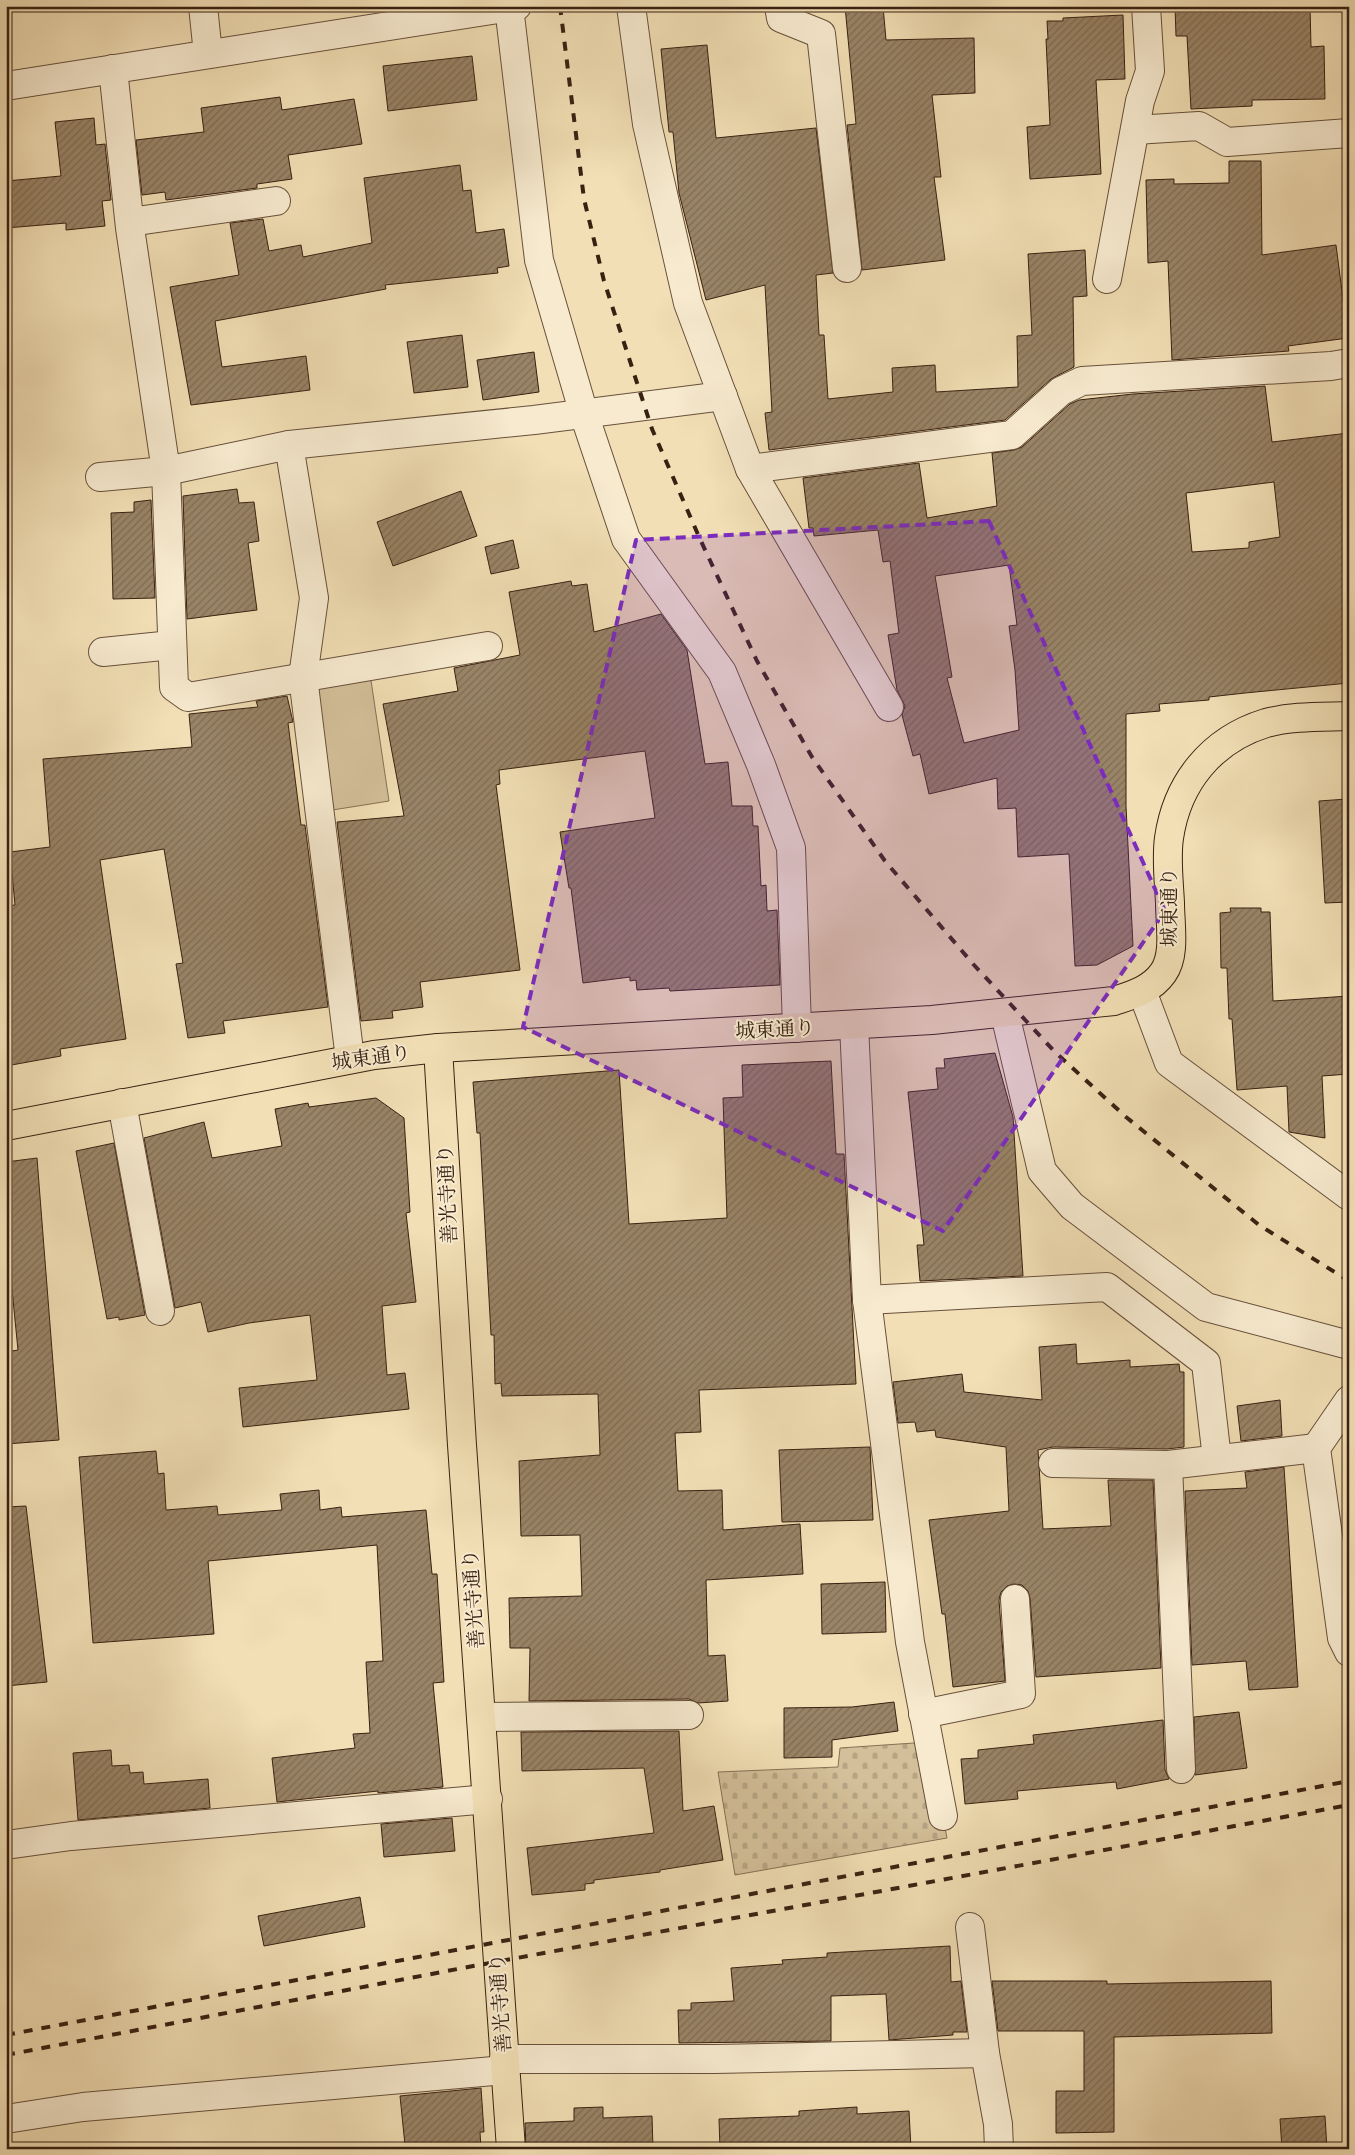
<svg xmlns="http://www.w3.org/2000/svg" width="1355" height="2155" viewBox="0 0 1355 2155" font-family="'IM FELL Great Primer','Noto Serif JP',serif">
<style>
.cemetery{fill:url(#cemetery-stones);stroke:#867056}
.park{fill:#d3bf99;stroke:#867056}
.building{fill:url(#building-hatch);stroke:#392112;fill-rule:evenodd}
.lines{fill:none;stroke-linecap:round;stroke-linejoin:round}
.minor-casing{stroke:#67503b;stroke-width:30}
.major-casing{stroke:#392112;stroke-width:30}
.highway-casing{stroke:#392112;stroke-width:30}
.minor{stroke:#f7eacf;stroke-width:28}
.major{stroke:#f2dfb5;stroke-width:28}
.highway{stroke:#f2dfb5;stroke-width:28}
.rail{stroke:#392112;stroke-width:4;stroke-dasharray:9 9;stroke-linecap:butt}
.marked{fill:#7b2cbf;fill-opacity:0.2;stroke:#7b2cbf;stroke-width:4;stroke-dasharray:10 6;stroke-linejoin:round}
.labels{text-anchor:middle;stroke-width:4;stroke-linejoin:round;paint-order:stroke}
.street-label{font-size:20px;fill:#392112;stroke:#f7eacf}
</style>
<defs>
<pattern id="cemetery-stones" width="16" height="16" patternUnits="userSpaceOnUse" patternTransform="scale(1.25)"><rect width="16" height="16" fill="#d3bf99"/><path d="M2 7V4a2 2 0 0 1 4 0v3zM10 15v-3a2 2 0 0 1 4 0v3z" fill="#b6a483"/></pattern>
<pattern id="building-hatch" width="6" height="6" patternUnits="userSpaceOnUse" patternTransform="scale(1.25)"><rect width="6" height="6" fill="#998467"/><path d="M-1 1l2-2M0 6l6-6M5 7l2-2" fill="none" stroke="#7e6c53"/></pattern>
</defs>
<rect width="100%" height="100%" fill="#f2dfb5"/>
<filter id="stains"><feTurbulence type="fractalNoise" baseFrequency=".004" numOctaves="4"/><feColorMatrix values="0 0 0 0 .2 0 0 0 0 .09 0 0 0 0 .02 0 0 0 .5 -.17"/></filter>
<radialGradient id="worn" r=".72"><stop offset=".6" stop-color="#630" stop-opacity="0"/><stop offset="1" stop-color="#630" stop-opacity=".3"/></radialGradient>
<path class="cemetery" d="M929 1742 947 1838 735 1875 718 1772 838 1767 840 1748Z"/>
<path class="park" d="M369 667 389 801 320 812 303 677Z"/>
<g class="building">
<path d="M845 6H883L886 40 974 38 975 93 932 95 941 177H934L945 260 862 270 847 125 856 124Z"/>
<path d="M1175 6H1310L1311 47 1324 46 1325 99 1252 100V106L1191 109 1187 36H1176Z"/>
<path d="M1123 15 1125 79 1096 80 1101 174 1030 179 1027 127 1050 125 1046 39H1048L1047 21H1063V18Z"/>
<path d="M707 45 716 138 816 128 833 273 816 275 819 335H824L828 399 893 392 892 368 935 365 936 392 1018 387 1017 336 1032 335 1028 254 1085 250 1087 296 1073 297 1074 367 1051 379 1005 420 769 450 765 413 772 412 765 285 706 300 679 193 673 132H669L661 49Z"/>
<path d="M472 56 477 100 388 111 383 66Z"/>
<path d="M280 97 282 110 354 99 362 144 288 155 292 179 257 184V188L166 200 165 192 142 195 136 140 204 132 201 108Z"/>
<path d="M94 118 96 145 105 144 111 200 102 201 105 226 66 230V223L6 228V181L61 176 55 122Z"/>
<path d="M1229 161H1261L1262 255 1336 245 1348 338 1288 346 1289 351 1172 360 1168 261 1148 263 1146 180 1174 179V184L1229 183Z"/>
<path d="M460 165 463 191 471 190 476 233 504 229 509 266 497 268 498 273 385 285 386 289 215 321 222 367 306 356 310 390 191 405 170 287 239 275 230 223 263 219 269 251 301 245 303 257 372 243 364 178Z"/>
<path d="M462 335 468 387 414 393 407 342Z"/>
<path d="M534 352 539 392 483 400 477 360Z"/>
<path d="M1265 386 1272 442 1349 433V683L1245 693 1209 697V700L1159 704 1160 711 1126 714V806L1133 946 1097 965 1075 966 1069 854 1018 857 1016 808 998 809 997 778 929 794 920 754 913 756 902 715 905 706 897 690 888 635 899 633 890 561 883 562 878 530 814 536 813 528H809L803 478 919 463 927 518 997 506 992 453 1014 450 1022 447 1070 404 1079 400 1133 394ZM1274 482 1280 537 1249 542V548L1192 552 1186 493ZM1009 565 1017 625 1009 626 1015 670 1019 730 964 743 947 678 952 677 935 576Z"/>
<path d="M237 489 239 503 254 502 259 541 248 543 257 610 187 619 183 496Z"/>
<path d="M461 491 477 536 393 566 377 522Z"/>
<path d="M151 500 155 598 113 599 111 513 134 512V502Z"/>
<path d="M513 540 519 568 491 574 485 547Z"/>
<path d="M571 581 572 586 587 584 594 632 661 614 687 650 705 764 728 762 732 806H752L753 826H758L761 886 766 885 767 911 777 910 780 985 670 991 669 988 637 990 636 980 630 981V977L583 983 571 888H569L560 832 655 818 645 751 499 770 500 784 496 785 520 970 420 982 423 1007 392 1011 393 1018 361 1021 337 822 404 816 383 704 458 691 454 668 520 655 509 592Z"/>
<path d="M287 696 293 722 288 723 301 825H305L328 1007 223 1021 225 1033 188 1038 176 964 183 963 164 849 100 860 126 1039 60 1049 61 1056 6 1066V906L15 905 10 852 50 847 43 759 192 747 189 714 258 707 256 701Z"/>
<path d="M1347 799 1349 902 1325 903 1319 801Z"/>
<path d="M1230 908H1261V912H1270L1273 1001 1349 996V1074L1322 1076 1325 1138 1289 1132 1287 1086 1237 1090 1232 1019H1229L1227 968H1221L1220 913 1231 912Z"/>
<path d="M995 1053 1013 1117 1023 1276 920 1281 917 1245H924L908 1092 938 1089 936 1068H945L944 1059Z"/>
<path d="M831 1061 836 1154H844L856 1384 699 1390 701 1432 675 1433 678 1491 722 1490 723 1530 800 1524 803 1574 706 1580 708 1656 725 1655 728 1701 698 1703 689 1699 529 1701 530 1648H510L509 1598 582 1596 580 1535 521 1536 519 1461 600 1455 598 1394 502 1396 501 1383 495 1384 494 1335H491L480 1133H477L473 1082 619 1070 629 1224 727 1218 723 1098 743 1097 742 1065Z"/>
<path d="M376 1098 404 1118 410 1212 406 1213 416 1302 382 1306 387 1375 405 1373 409 1409 243 1427 239 1388 317 1380 310 1315 249 1323 208 1332 201 1302 175 1308 144 1138 204 1122 212 1158 282 1146 275 1109 308 1103 309 1107Z"/>
<path d="M114 1143 145 1315 119 1320V1317L107 1319 76 1151Z"/>
<path d="M37 1158 59 1440 6 1444V1352L18 1350 6 1229V1162Z"/>
<path d="M1076 1344 1077 1364 1130 1360V1367L1179 1364 1180 1372H1184V1447L1167 1449 1053 1447 1038 1450 1043 1529 1111 1526 1108 1480H1153L1161 1668 1036 1677 1030 1598 1028 1591 1022 1585 1014 1584 1007 1586 1001 1592 999 1600 1005 1681 953 1687 945 1614H942L929 1520 1009 1511 1006 1447 936 1437 935 1430 917 1432 915 1422 898 1423 893 1382 962 1374 964 1392 1042 1400 1039 1347Z"/>
<path d="M1280 1400 1282 1436 1241 1441 1237 1406Z"/>
<path d="M870 1447 873 1520 782 1522 779 1450Z"/>
<path d="M156 1451 158 1474 164 1473 166 1510 217 1506 218 1515 282 1510 280 1494 319 1490 320 1510 341 1507 342 1517 426 1510 432 1574H437L444 1682 433 1683 443 1787 378 1793V1791L277 1802 272 1758 355 1748 353 1734 370 1733 366 1662 383 1661 377 1545 208 1561 214 1634 93 1643 79 1457Z"/>
<path d="M1284 1467 1298 1687 1249 1690 1246 1661 1192 1665 1185 1491 1247 1488 1245 1472Z"/>
<path d="M26 1506 47 1682 6 1686V1507Z"/>
<path d="M885 1582 886 1632 822 1634 821 1584Z"/>
<path d="M894 1702 898 1731 832 1740V1757L784 1758V1708L852 1707Z"/>
<path d="M1239 1712 1247 1768 1195 1775 1194 1717Z"/>
<path d="M1163 1720 1165 1770 1169 1779 1117 1789 1116 1782 1017 1791 1018 1799 965 1804 961 1759 978 1758V1750L1034 1744 1033 1735Z"/>
<path d="M679 1731 683 1811 714 1806 723 1860 660 1870V1872L594 1880V1883L585 1884V1890L532 1895 527 1848 654 1833 644 1768 522 1771 521 1732Z"/>
<path d="M111 1750 112 1766 129 1765 130 1773 143 1772 144 1784 208 1779 210 1808 78 1820 73 1753Z"/>
<path d="M452 1818 455 1851 384 1857 381 1824Z"/>
<path d="M360 1897 365 1927 264 1946 258 1916Z"/>
<path d="M950 1946 951 1982 961 1981 967 2032H953V2035L889 2040 886 1994 831 1996V2041L679 2043 678 2010H691V2003L734 2001 731 1968 783 1964 782 1960 827 1957V1953Z"/>
<path d="M992 1981H1107V1984L1271 1981 1272 2033 1114 2037V2132L1056 2133V2091H1084V2031H998Z"/>
<path d="M481 2088 484 2132H480L481 2149H410V2144L405 2145 400 2096Z"/>
<path d="M603 2107V2118L652 2116 653 2149H526L525 2123 574 2121V2108Z"/>
<path d="M857 2107V2114L909 2111 911 2149H720L719 2119 799 2116V2111Z"/>
<path d="M1325 2116 1327 2149H1282L1280 2119Z"/>
</g>
<g class="lines">
<g class="minor-casing">
<g id="minor">
<path d="M203 6 208 54"/>
<path d="M631 6 647 124 688 303 750 469 889 707"/>
<path d="M779 6 781 18 821 34 847 268"/>
<path d="M509 7 539 260 584 414 626 539 722 672 761 765 791 848 797 1028"/>
<path d="M113 69 130 228 166 471 174 687 188 697 488 646"/>
<path d="M6 86 517 6"/>
<path d="M1135 130 1199 126 1227 142 1349 133"/>
<path d="M130 222 276 201"/>
<path d="M1107 279 1140 101 1150 71 1146 6"/>
<path d="M289 445 314 598 303 677 350 1059"/>
<path d="M750 469 1012 435 1061 391 1082 381 1331 366 1349 363"/>
<path d="M100 477 166 471 289 445 534 420 723 396"/>
<path d="M103 652 172 645"/>
<path d="M1142 991 1169 1063 1349 1196"/>
<path d="M1005 1014 1042 1171 1072 1206 1206 1307 1349 1345"/>
<path d="M854 1025 867 1300 910 1642 943 1816"/>
<path d="M122 1103 160 1311"/>
<path d="M867 1300 1107 1287 1206 1363 1217 1459"/>
<path d="M1349 1400 1316 1448 1342 1638 1349 1652"/>
<path d="M1053 1463 1168 1465 1316 1448"/>
<path d="M1168 1465 1181 1769"/>
<path d="M923 1714 1021 1694 1015 1599"/>
<path d="M481 1717 689 1715"/>
<path d="M6 1845 71 1836 488 1799"/>
<path d="M970 1927 985 2053 998 2124 999 2149"/>
<path d="M504 2059H715L985 2053"/>
<path d="M6 2119 83 2107 505 2070"/>
</g>
</g>
<g class="major-casing">
<path id="major" d="M438 1048 462 1445 511 2149"/>
</g>
<g class="highway-casing">
<path id="highway" d="M6 1126 374 1055 438 1048 932 1020 1114 1001C1132 995 1151 990 1163 973 1176 955 1170 925 1170 903 1169 882 1166 859 1169 838 1177 783 1211 740 1266 723 1292 716 1322 717 1349 716"/>
</g>
<use href="#minor" class="minor"/>
<use href="#major" class="major"/>
<use href="#highway" class="highway"/>
<g class="rail">
<path d="M560 6 584 199 604 281 652 429 700 539 757 661 812 757 885 861 974 965 1055 1052 1126 1117 1259 1225 1349 1281"/>
<path d="M6 2035 1349 1781"/>
<path d="M6 2055 468 1967 1349 1805"/>
</g>
</g>
<path class="marked" d="M989 521 1165 911 943 1231 523 1027 636 540Z"/>
<g class="labels">
<g class="street-label">
<text transform="translate(1169 907) rotate(-90)" y="7">城東通り</text>
<text transform="translate(775 1029) rotate(-3)" y="7">城東通り</text>
<text transform="translate(371 1057) rotate(-8)" y="7">城東通り</text>
<text transform="translate(447 1194) rotate(-93)" y="7">善光寺通り</text>
<text transform="translate(473 1599) rotate(-94)" y="7">善光寺通り</text>
<text transform="translate(500 2003) rotate(-94)" y="7">善光寺通り</text>
</g>
</g>
<rect width="1355" height="2155" fill="none" stroke="#f2dfb5" stroke-width="25"/>
<rect x="8" y="8" width="1340" height="2140" fill="none" stroke="#392112" stroke-width="2.5"/>
<rect x="12" y="12" width="1330" height="2130" fill="none" stroke="#392112"/>
<rect width="100%" height="100%" filter="url(#stains)"/>
<rect width="100%" height="100%" fill="url(#worn)"/>
</svg>
